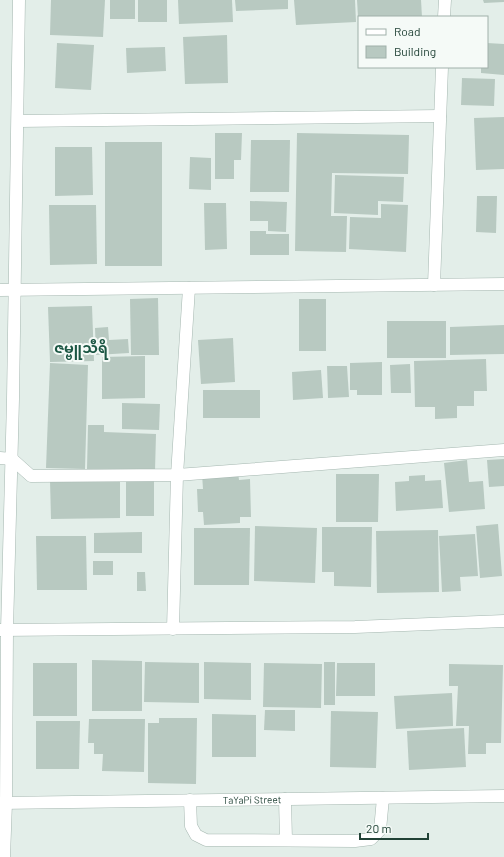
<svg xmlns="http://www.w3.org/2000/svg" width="504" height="857" viewBox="0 0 504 857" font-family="Barlow,'Noto Sans Myanmar',sans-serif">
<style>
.building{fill:#b8c9c1}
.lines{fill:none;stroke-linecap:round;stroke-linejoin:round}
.minor-casing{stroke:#a5b7b0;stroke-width:13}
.minor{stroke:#fff;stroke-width:12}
.labels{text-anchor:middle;stroke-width:4;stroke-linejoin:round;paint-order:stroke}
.street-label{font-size:10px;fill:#214236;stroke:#f5faf7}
.district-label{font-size:14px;font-weight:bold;fill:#1b5643;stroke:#f5faf7}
</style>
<rect width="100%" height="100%" fill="#e3eee9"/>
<g class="building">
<path d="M51 0H105L103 37 50 35Z"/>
<rect x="110" y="0" width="25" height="19"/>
<rect x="138" y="0" width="29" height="22"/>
<path d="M178 0H232L233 22 179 24Z"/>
<path d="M235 0H288V9L236 11Z"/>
<path d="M294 0H355L356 22 296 25Z"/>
<path d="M357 0H421L422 17H358Z"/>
<path d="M483 0H504V2L484 3Z"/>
<path d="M227 35 228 83 185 84 183 37Z"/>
<path d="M57 43 94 45 91 90 55 88Z"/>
<path d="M487 43 504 44V75L481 73V67H487Z"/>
<path d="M165 47 166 71 127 73 126 48Z"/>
<path d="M462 78 495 79 494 106 461 105Z"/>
<path d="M504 117V169L476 170 474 118Z"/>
<path d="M215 133H242L241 160H234V179H215Z"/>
<path d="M297 133 409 135 408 174 332 173 331 216H347L346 252 295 251Z"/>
<path d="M251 140H290L289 192H250Z"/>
<rect x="105" y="142" width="57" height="124"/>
<path d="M55 147H92L93 195 55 196Z"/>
<path d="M190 157 211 158V190L189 189Z"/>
<path d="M335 175 404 177 403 202 378 201V215L334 213Z"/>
<path d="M477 196H497L496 233 476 232Z"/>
<path d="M250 201 287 202 286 232 268 231V221H250Z"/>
<path d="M204 203H226L227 249 205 250Z"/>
<path d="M381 204 408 205 406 252 349 249 350 217 381 218Z"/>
<path d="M49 205H96L97 264 50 265Z"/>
<path d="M250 231H266V234H289V255H250Z"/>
<path d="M158 298 159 355H131L130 299Z"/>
<rect x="299" y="299" width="27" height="52"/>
<path d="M92 306 94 361 50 362 48 307Z"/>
<rect x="387" y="321" width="59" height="37"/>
<path d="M504 325V354L450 355V327Z"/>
<path d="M108 327 109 340 128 339 129 353 96 355 95 328Z"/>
<path d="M233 338 235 382 201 384 198 340Z"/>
<path d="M145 356V398L102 399V357Z"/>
<path d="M486 359 487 391H474V406H457V418L435 419V407H415L414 361Z"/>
<path d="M382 362V395H357V390H350V363Z"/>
<path d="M50 363 88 365 85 469 46 468Z"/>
<path d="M410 364 411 393H391L390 365Z"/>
<path d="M327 366H347L349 397 328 398Z"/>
<path d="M321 370 323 398 293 400 292 372Z"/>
<rect x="203" y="390" width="57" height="28"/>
<path d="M122 403 160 404 159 430 122 429Z"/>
<path d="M88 425H104V432L156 434 155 471 87 469Z"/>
<path d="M504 459V486L489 487 487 460Z"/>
<path d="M467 460 469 482 483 481 485 509 449 512 444 463Z"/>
<path d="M238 472 239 480 250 479 251 517H240V523L204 525 203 512H198L197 489H203L202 474Z"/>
<path d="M336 474H379L378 522H336Z"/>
<path d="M425 475V481L441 480 443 508 396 511 395 482 409 481V476Z"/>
<path d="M120 479V518L51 519 50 480Z"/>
<rect x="126" y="481" width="28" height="35"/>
<path d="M498 524 502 576 480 578 476 526Z"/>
<path d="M255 526 317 528 315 583 254 581Z"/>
<path d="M322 527H372L371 587 334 586V572H322Z"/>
<path d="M194 528H250L249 585H194Z"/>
<path d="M438 530 439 592 377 593 376 531Z"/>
<path d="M142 532V553H94V533Z"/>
<path d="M475 534 478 576 460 577 461 591 442 592 439 536Z"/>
<path d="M36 536H86L87 590H37Z"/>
<rect x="93" y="561" width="20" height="14"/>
<path d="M137 572H145L146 591H137Z"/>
<path d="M92 660 142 661V711H92Z"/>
<path d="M145 662 199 663V703L144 702Z"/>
<path d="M204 662 251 663V700L204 699Z"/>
<rect x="324" y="662" width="11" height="43"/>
<rect x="33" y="663" width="44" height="53"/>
<path d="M264 663 322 664 321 708 263 707Z"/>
<path d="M337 663H375V696H336Z"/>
<path d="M449 664 503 665 501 743H486V754H468L469 726H456L458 686H449Z"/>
<path d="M452 693 453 726 396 729 394 696Z"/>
<path d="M265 710H295V731L264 730Z"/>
<path d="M331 711 378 712 376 768 330 767Z"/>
<path d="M212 714 256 715V757H212Z"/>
<path d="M159 718H197L196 784 148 783V723H159Z"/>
<path d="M89 719H145L144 772 102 771 103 754H94V743H88Z"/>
<path d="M36 721H80L79 769H36Z"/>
<path d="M464 728 466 767 409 770 407 731Z"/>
</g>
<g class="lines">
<g class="minor-casing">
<g id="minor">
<path d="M444 17 445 0"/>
<path d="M18 121 440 116"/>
<path d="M434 285 442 67"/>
<path d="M0 290 504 284"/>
<path d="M0 458 12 459 31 476 177 475 504 450"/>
<path d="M173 629 177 475 189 288"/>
<path d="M0 630 355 627 504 621"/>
<path d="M285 799 286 840"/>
<path d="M190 800 191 826 196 835 206 840 355 841 371 839 380 830 383 798"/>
<path id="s1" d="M0 803 504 796"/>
<path d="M4 857 6 803 7 630 13 399 19 0"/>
</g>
</g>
<use href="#minor" class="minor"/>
</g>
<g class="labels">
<g class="street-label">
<text dy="4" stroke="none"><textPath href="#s1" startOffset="252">TaYaPi Street</textPath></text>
</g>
<g class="district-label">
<text x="81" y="353">ဇမ္ဗူသီရိ</text>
</g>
</g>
<rect x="358" y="16" width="130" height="52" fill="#f5faf7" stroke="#a0b0aa"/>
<rect x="366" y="29" width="20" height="6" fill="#ffffff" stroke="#a0b0aa"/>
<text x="394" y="36" font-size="12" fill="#214236">Road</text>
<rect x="366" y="46" width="20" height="12" fill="#b8c9c1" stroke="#a0b0aa"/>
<text x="394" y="56" font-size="12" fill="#214236">Building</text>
<path d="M360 833v6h68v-6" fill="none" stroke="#214236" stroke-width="2"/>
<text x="366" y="833" font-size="12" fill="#214236" stroke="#f5faf7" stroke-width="3" paint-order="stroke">20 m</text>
</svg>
